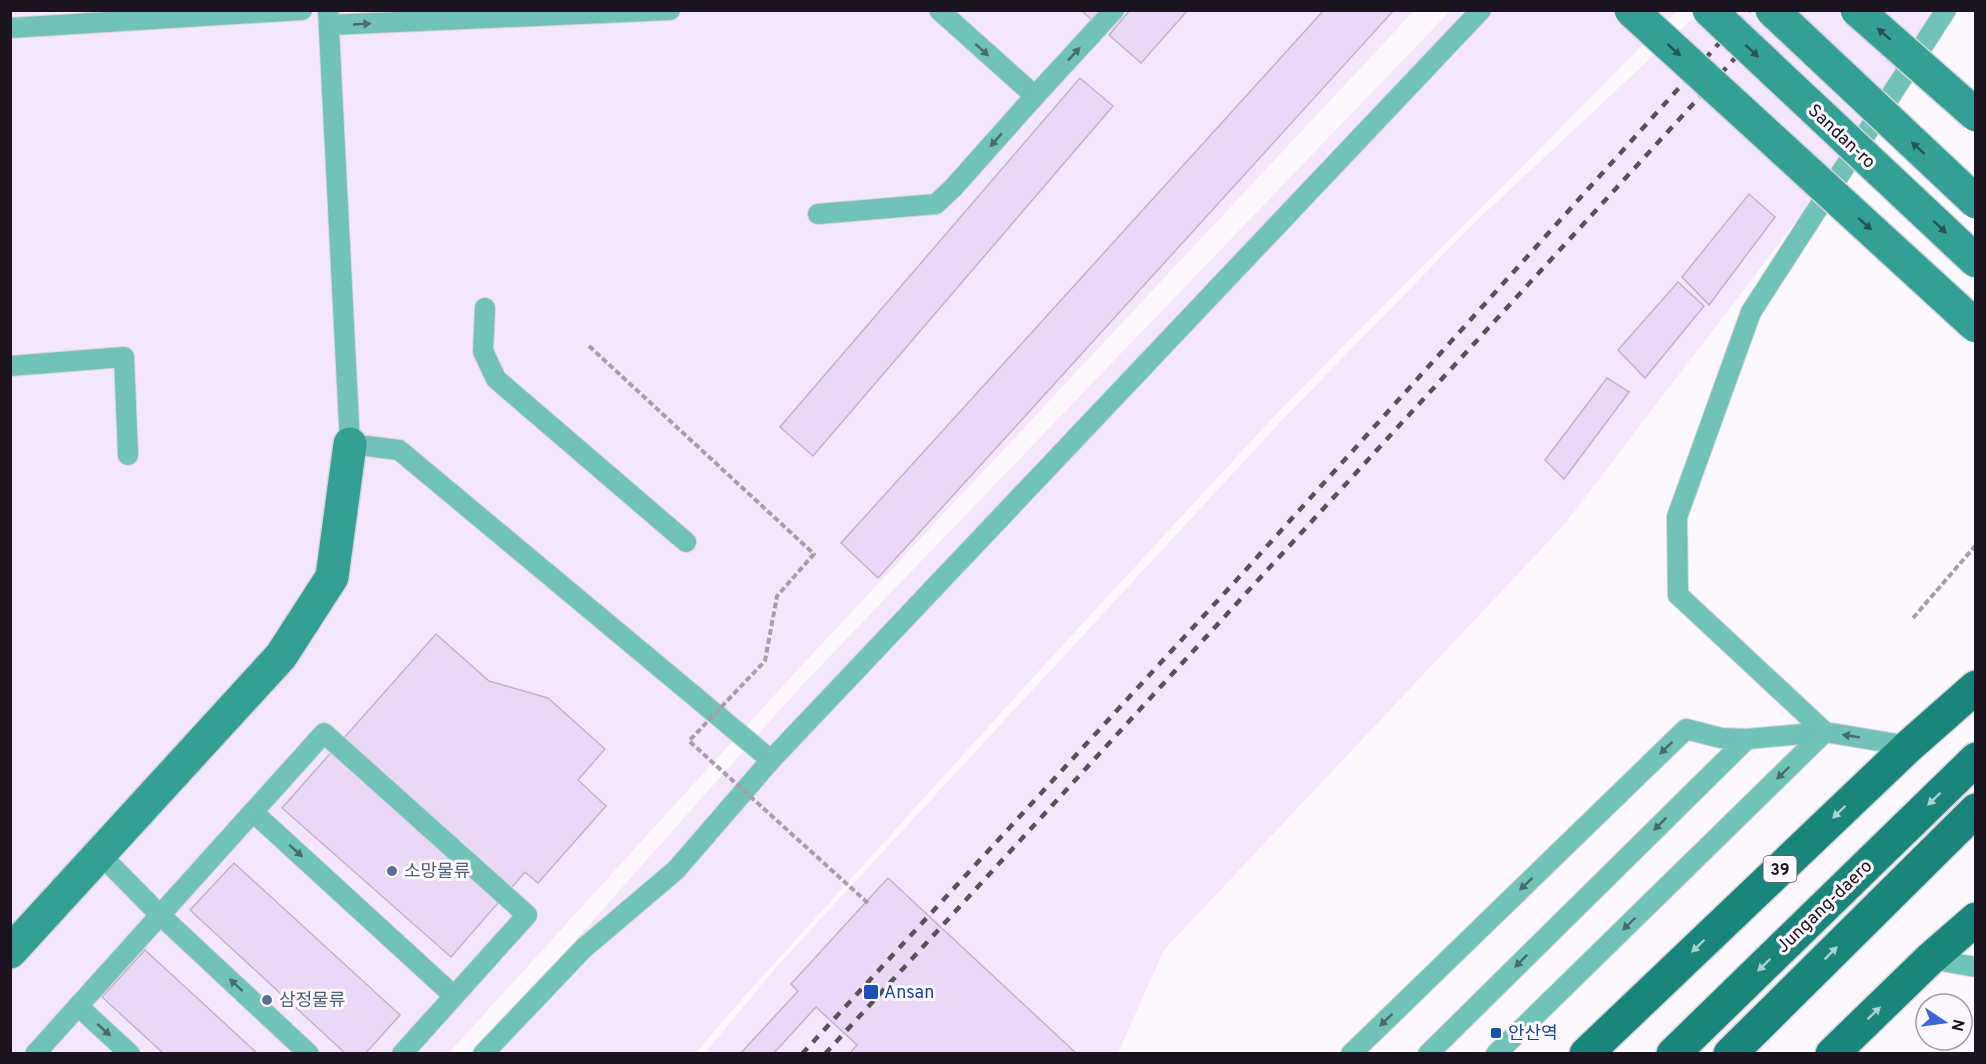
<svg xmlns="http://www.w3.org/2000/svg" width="1986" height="1064" viewBox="0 0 1986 1064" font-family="Overpass,'Noto Sans KR',sans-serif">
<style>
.built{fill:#f5e7fb}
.building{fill:#e9d9f6;stroke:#c0b1cd;stroke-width:1.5}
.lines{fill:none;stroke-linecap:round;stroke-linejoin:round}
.lane-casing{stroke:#d8d4da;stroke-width:22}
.secondary-casing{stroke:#d8d4da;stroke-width:36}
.primary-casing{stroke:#d8d4da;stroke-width:36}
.path{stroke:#a5a0a7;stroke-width:4;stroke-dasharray:6 3;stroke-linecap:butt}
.lane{stroke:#71c2b7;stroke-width:20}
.secondary{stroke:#34a095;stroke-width:33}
.primary{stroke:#1a857b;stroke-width:33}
.rail{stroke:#57515a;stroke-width:4.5;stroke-dasharray:8 8;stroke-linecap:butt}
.secondary-bridge-casing{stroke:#d8d4da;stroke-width:36;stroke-linecap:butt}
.path-bridge{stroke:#a5a0a7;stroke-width:4;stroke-dasharray:6 3;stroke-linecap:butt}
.secondary-bridge{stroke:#34a095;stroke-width:33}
.oneway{fill:#466b6a}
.oneway2{fill:#265354}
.oneway3{fill:#add0d0}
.service-dot{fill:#5c6f8a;stroke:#fcf8fe;stroke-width:2}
.transit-dot{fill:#1a4fb4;stroke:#fcf8fe;stroke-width:2}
.labels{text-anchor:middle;stroke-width:6;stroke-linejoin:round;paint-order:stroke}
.shield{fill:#fcf8fe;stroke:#5e5861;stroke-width:1.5}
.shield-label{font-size:16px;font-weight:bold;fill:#1b141e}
.street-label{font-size:18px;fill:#1b141e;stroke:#fcf8fe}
.service-label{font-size:18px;fill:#4e5e75;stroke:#fcf8fe;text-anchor:start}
.transit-label{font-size:18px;fill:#164399;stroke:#fcf8fe;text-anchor:start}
</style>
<rect width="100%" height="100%" fill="#fcf8fe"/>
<g class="built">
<path d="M10 11H1414L792 676 448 1054 11 1053Z"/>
<path d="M1450 11H1677L1282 408 1048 661 727 1016 696 1053 474 1054 803 684Z"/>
<path d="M1701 11H1957L1564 525 1164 950 1118 1053 704 1054 777 966 1283 419 1474 223Z"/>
</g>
<g class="building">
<path d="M1081 10H1107L1095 23Z"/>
<path d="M1130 10H1188L1141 63 1109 35Z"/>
<path d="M1324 10H1394L878 578 841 543Z"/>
<path d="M1080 78 1113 106 813 456 780 427Z"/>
<path d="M1749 194 1775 217 1709 305 1682 277Z"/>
<path d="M1678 282 1704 306 1645 378 1618 350Z"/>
<path d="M1607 378 1629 392 1564 479 1545 460Z"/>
<path d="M436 634 489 681 548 698 605 749 578 780 606 806 538 883 525 872 451 957 282 808Z"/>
<path d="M234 863 400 1015 365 1054H346L190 910Z"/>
<path d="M888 878 1077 1054H849L857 1045 816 1007 773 1054H740L798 991 791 984Z"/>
<path d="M145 950 258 1054H164L102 997Z"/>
</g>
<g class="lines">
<g class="lane-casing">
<g id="lane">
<path d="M328 10 350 444 399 450 771 760"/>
<path d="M939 10 1035 96"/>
<path d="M329 25 670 10"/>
<path d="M10 28 302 10"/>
<path d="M818 214 936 204 953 188 1035 96 1114 10"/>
<path d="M485 308 483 351 496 379 686 542"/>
<path d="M10 366 124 357 128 455"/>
<path d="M253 812 454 996"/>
<path d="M100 854 159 914 309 1054"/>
<path d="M1930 959 1976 967"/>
<path d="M78 1006 130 1054"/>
<path d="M35 1054 324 733 527 915 402 1054"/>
<path d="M483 1054 584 948 676 870 771 760 1481 10"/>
<path d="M1351 1054 1686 729 1721 738 1747 739 1825 732 1909 746"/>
<path d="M1428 1054 1747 739"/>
<path d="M1496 1054 1825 732 1678 595 1677 517 1751 312 1946 10"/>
</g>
</g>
<g class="secondary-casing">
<path id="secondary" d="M10 952 281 656 332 577 350 444"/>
</g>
<g class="primary-casing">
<g id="primary">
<path d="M1586 1054 1909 746 1976 687"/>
<path d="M1673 1054 1976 759"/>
<path d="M1730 1054 1976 810"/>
<path d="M1832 1054 1930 959 1976 919"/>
</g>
</g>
<path class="path" d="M1913 618 1976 545"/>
<use href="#lane" class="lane"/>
<use href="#secondary" class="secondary"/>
<use href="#primary" class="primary"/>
<g class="rail">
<path d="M802 1054 1242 574 1749 10"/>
<path d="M825 1054 1779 10"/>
</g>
<g class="secondary-bridge-casing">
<g id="secondary-bridge">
<path d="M1631 10 1976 326"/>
<path d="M1709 10 1976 261"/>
<path d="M1772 10 1976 202"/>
<path d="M1857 10 1976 115"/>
</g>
</g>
<path class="path-bridge" d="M589 346 814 554 777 596 765 661 689 741 869 904"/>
<use href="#secondary-bridge" class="secondary-bridge"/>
</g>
<defs><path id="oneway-solid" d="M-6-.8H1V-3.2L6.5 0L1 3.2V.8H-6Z" transform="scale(1.5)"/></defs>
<g class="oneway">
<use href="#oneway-solid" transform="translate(362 24) rotate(-3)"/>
<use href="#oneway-solid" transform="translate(982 50) rotate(42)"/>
<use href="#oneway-solid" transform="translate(1074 54) rotate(-47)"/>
<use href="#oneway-solid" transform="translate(996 140) rotate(131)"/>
<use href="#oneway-solid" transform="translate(1851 736) rotate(-171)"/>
<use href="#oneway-solid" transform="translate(1666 748) rotate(136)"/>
<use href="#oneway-solid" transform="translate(1783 773) rotate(136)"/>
<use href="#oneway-solid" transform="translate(1660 824) rotate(135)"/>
<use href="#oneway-solid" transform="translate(296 851) rotate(42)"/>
<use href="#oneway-solid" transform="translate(1526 884) rotate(136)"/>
<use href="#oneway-solid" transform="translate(1629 924) rotate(136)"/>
<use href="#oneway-solid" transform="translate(1521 961) rotate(135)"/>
<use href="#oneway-solid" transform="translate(236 985) rotate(-137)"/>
<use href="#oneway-solid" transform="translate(1386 1020) rotate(136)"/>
<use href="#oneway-solid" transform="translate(104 1030) rotate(42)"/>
</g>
<g class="oneway2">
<use href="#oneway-solid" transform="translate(1884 34) rotate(-139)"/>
<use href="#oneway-solid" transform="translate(1674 50) rotate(42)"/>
<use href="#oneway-solid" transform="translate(1752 51) rotate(43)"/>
<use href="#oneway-solid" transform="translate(1918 148) rotate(-137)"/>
<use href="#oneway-solid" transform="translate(1865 224) rotate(42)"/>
<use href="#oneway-solid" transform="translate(1940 227) rotate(43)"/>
</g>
<g class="oneway3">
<use href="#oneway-solid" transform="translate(1934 799) rotate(136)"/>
<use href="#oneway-solid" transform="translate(1839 812) rotate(136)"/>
<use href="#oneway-solid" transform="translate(1698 946) rotate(136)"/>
<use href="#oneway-solid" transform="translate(1831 953) rotate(-45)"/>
<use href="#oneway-solid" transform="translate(1764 965) rotate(136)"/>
<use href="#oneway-solid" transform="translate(1874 1013) rotate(-44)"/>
</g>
<g class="service-dot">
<circle cx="392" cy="871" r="6"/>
<circle cx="267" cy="1000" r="6"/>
</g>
<g class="transit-dot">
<rect x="863" y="984" width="16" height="16" rx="3"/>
<rect x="1490" y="1027" width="12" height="12" rx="3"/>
</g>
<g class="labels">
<rect class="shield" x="1763.5" y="856" width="33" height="26" rx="4.5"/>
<g class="shield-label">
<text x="1780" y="875">39</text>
</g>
<g class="street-label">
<text transform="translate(1842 136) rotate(43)" y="6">Sandan-ro</text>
<text transform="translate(1824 906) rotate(-44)" y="6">Jungang-daero</text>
</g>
<g class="service-label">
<text x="404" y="877">소망물류</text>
<text x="279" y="1006">삼정물류</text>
</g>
<g class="transit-label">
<text x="884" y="998">Ansan</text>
<text x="1508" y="1039">안산역</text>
</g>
</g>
<rect width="1986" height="1064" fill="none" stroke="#1b141e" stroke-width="24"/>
<g transform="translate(1944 1022) rotate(103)"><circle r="28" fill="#fcf8fe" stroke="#a29da4" stroke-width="1.5"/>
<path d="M0-4.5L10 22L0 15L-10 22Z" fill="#3e66d8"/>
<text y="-9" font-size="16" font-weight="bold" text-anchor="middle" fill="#1b141e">N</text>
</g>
</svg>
